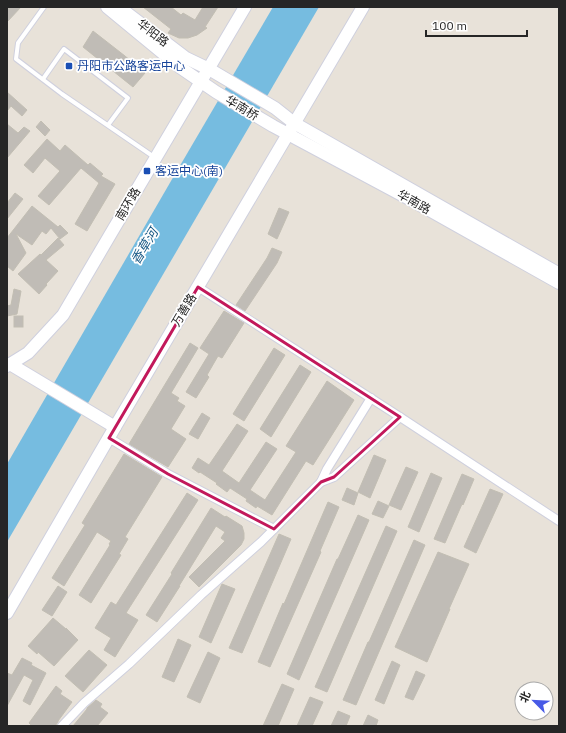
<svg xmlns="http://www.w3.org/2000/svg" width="566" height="733" viewBox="0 0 566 733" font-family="'IBM Plex Sans','Noto Sans SC',sans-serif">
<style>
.water{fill:#76bce0}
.building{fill:#c0bcb6;stroke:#c2beb3}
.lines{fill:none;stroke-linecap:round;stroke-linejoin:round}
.lane-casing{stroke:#cfd0de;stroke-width:6}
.street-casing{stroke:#cfd0de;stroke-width:10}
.secondary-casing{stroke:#cfd0de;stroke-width:14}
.lane{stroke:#fff;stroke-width:4}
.street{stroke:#fff;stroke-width:8}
.secondary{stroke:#fff;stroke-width:12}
.marked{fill:none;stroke:#c2185b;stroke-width:3;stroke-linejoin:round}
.transit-dot{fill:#1a4fb4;stroke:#fff;stroke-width:1.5}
.labels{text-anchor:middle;stroke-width:3.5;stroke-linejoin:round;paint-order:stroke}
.street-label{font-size:12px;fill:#262626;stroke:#fff}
.transit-label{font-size:12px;fill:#164399;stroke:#fff;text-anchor:start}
.water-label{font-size:13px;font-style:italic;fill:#1a5a86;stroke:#fff}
</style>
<rect width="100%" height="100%" fill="#e8e2d9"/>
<path class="water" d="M273 7H319L7 542V464L171 181Z"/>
<g class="building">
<path d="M7 7H21L7 22Z"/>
<path d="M143 7H171L181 15 183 13 195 20 203 7H218L205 27 207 28 197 35 188 38H179L168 33 171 29Z"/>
<path d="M93 31 125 56 145 73 133 87 83 47Z"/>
<path d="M7 92 27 110 22 116 11 106 7 111Z"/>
<path d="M41 121 50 130 45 136 36 127Z"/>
<path d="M7 124 18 133 24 127 30 131 7 158Z"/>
<path d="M47 139 60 151 65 145 88 165 90 163 103 174 101 176 115 184 87 231 75 224 99 183 81 168 49 205 38 196 60 171 45 158 33 173 24 165Z"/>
<path d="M15 193 23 199 7 219V203Z"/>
<path d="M32 206 58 227 60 225 68 233 60 239 51 228 46 234 42 231 32 245 16 234 26 253 13 271 7 266V238Z"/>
<path d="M279 208 289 212 277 239 268 234Z"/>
<path d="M58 238 64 245 46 260 58 271 46 284 47 285 39 294 18 274 40 254 41 255Z"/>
<path d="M272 248 282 252 277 263 245 311 236 305 267 258Z"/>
<path d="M14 289 21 291 17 314 7 316V306L11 305Z"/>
<path d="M224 311 244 323 222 358 218 356 207 375 209 377 196 398 186 392 209 354 200 348Z"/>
<rect x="14" y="316" width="9" height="11"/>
<path d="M190 343 198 348 171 393 179 398 177 401 185 406 171 429 186 439 168 467 129 444Z"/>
<path d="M274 348 285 355 244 421 233 414Z"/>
<path d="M300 365 311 372 271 437 260 429Z"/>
<path d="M327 381 354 400 313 465 306 461 272 515 257 506 256 508 246 501 247 499 230 488 227 492 216 484 217 483 200 472 199 473 192 468 198 458 209 465 237 424 248 431 222 471 239 483 266 442 277 449 250 490 265 500 296 452 286 446Z"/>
<path d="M202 413 210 418 198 439 189 434Z"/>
<path d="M124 454 162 477 125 537 128 539 119 554 121 555 91 603 79 595 110 545 109 544 111 541 97 532 64 586 52 578 85 525 82 523Z"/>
<path d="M374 455 386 460 370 498 358 492Z"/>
<path d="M406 467 418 472 401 510 389 505Z"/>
<path d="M431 473 442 478 419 532 408 527Z"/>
<path d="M462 474 474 479 463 505 462 504 445 543 434 539Z"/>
<path d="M347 488 358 493 354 505 342 500Z"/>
<path d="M490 489 503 494 476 553 464 547Z"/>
<path d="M187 493 198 500 126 613 138 620 115 657 104 650 111 638 95 628 111 602 116 605Z"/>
<path d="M378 501 389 506 383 518 372 514Z"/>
<path d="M328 502 339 507 320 551 321 552 270 667 258 662 283 603 284 604Z"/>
<path d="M211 508 225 517 226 516 242 526 244 533V539L241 545 199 587 189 577 225 541 221 538 225 532 216 526 179 586H180L157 622 146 615 172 574 171 573Z"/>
<path d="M358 515 369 520 299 680 287 674 337 559H338Z"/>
<path d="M386 526 397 531 327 692 315 687Z"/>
<path d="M279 534 291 539 242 653 229 648Z"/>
<path d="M414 540 425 545 356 705 343 700 368 642H369Z"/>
<path d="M438 552 469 564 449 609H450L427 662 395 647Z"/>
<path d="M222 584 235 589 211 643 199 637Z"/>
<path d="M58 586 67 592 52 616 42 610Z"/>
<path d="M53 618 66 629V628L78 640 54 666 38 652 37 654 28 646Z"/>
<path d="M178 639 191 645 174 682 162 677Z"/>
<path d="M89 650 107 665 83 692 65 676Z"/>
<path d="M208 652 220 658 200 703 187 697Z"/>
<path d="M22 658 32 663 31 665 46 673 30 705 23 701 33 680 24 675 7 706V673L12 675Z"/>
<path d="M392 661 400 665 384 704 375 700Z"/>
<path d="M416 671 425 675 413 700 405 697Z"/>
<path d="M282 684 294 689 278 726H263Z"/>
<path d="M56 686 62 691 60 694 72 702 58 721V722L55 726H32L29 723Z"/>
<path d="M310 697 323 702 312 726H297Z"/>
<path d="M96 700 102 704 100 707 108 713 97 726H73L87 709V708Z"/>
<path d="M338 711 350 716 346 726H331Z"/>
<path d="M368 715 378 720 376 726H363Z"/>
</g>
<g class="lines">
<g class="lane-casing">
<g id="lane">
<path d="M44 7 18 43 16 59 62 94 154 157"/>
<path d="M43 79 64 49 128 98 108 125"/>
</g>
</g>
<g class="street-casing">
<g id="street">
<path d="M198 287 400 417 559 521"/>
<path d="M109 438 168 474 274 529"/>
<path d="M321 482 334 477 400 417"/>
<path d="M62 726 84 703 129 664 201 595 261 542 321 482 327 469 371 398"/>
</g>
</g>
<g class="secondary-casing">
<g id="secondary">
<path d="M107 7 181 68 216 92 273 126 415 202 559 283"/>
<path d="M119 7 186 58 209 69 275 108 294 123 556 272"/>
<path d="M10 364 115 427"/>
<path d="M7 366 28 353 63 315 110 235 245 7"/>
<path d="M7 613 115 427 363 7"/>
</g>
</g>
<use href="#lane" class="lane"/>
<use href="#street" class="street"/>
<use href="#secondary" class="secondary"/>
</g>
<path class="marked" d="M198 287 400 417 334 477 321 482 274 529 168 474 109 438Z"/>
<g class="transit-dot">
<rect x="65" y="62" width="8" height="8" rx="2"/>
<rect x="143" y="167" width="8" height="8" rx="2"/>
</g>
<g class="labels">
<g class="street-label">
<text transform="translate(153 33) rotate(38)" y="4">华阳路</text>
<text transform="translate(242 108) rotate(31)" y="4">华南桥</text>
<text transform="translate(414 202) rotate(29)" y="4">华南路</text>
<text transform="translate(128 204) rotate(-59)" y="4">南环路</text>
<text transform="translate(184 310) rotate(-59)" y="4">万善路</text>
</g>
<g class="transit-label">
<text x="77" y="70">丹阳市公路客运中心</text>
<text x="155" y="175">客运中心(南)</text>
</g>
<g class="water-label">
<text transform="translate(144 246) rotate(-59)" y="5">香草河</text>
</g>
</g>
<rect width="566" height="733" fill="none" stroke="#262626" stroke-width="16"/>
<g transform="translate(534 701) rotate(294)"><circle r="19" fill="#ffffff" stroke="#a8a8a8"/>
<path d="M0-3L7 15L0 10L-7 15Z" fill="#485ae6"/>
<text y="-6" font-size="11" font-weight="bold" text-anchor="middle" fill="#262626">北</text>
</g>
<path d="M426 30v6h101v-6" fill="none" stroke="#262626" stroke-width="2"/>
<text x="432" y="30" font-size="12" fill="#262626" stroke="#ffffff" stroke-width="3" paint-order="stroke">100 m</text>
</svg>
